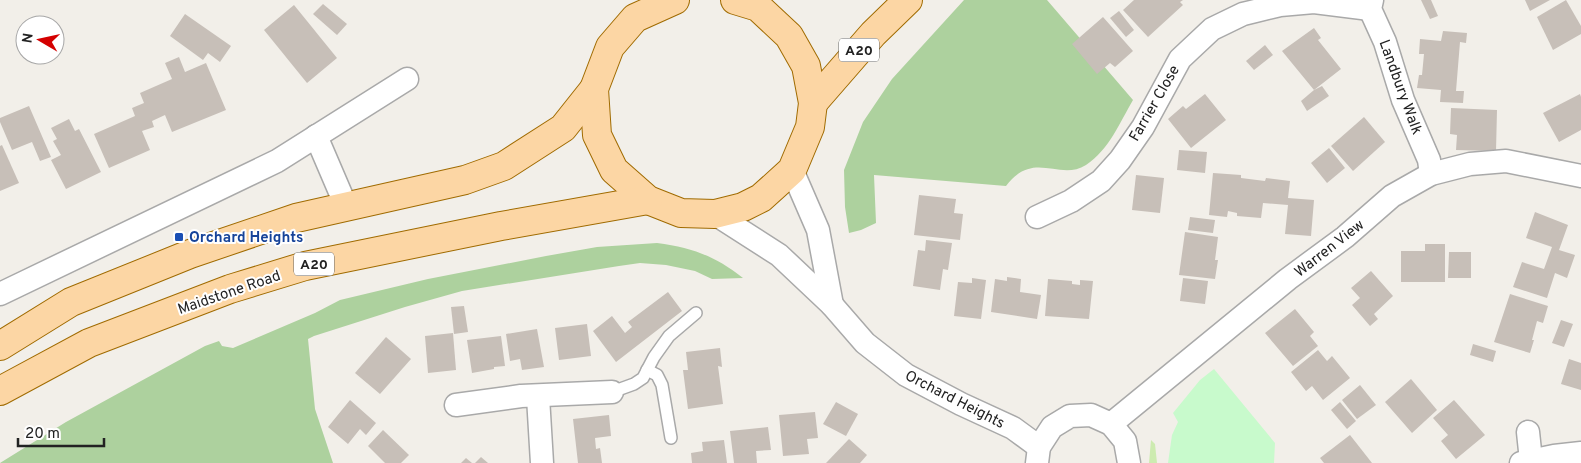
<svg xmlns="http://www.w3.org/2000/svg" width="1581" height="463" viewBox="0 0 1581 463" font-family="Overpass,sans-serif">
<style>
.grass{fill:#cdebb0}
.forest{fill:#add19e}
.park{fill:#c8facc}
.building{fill:#c7bfb8}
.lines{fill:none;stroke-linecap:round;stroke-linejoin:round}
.lane-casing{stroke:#a9a9a9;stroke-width:14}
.street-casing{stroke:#a9a9a9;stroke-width:25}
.primary-casing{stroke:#a06b00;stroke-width:30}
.lane{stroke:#fff;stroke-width:11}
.street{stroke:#fff;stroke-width:22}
.primary{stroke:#fcd6a4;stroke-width:28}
.transit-dot{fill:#1a4fb4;stroke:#fff;stroke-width:2}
.labels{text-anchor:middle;stroke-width:4;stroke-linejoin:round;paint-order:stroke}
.shield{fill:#fff;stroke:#646464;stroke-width:1}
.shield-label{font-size:14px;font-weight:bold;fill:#222}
.street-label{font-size:15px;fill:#222;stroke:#fff}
.transit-label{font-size:15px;font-weight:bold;fill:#164399;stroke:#fff;text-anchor:start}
</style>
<rect width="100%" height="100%" fill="#f2efe9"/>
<path class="grass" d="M1151 440 1155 444 1157 463H1149Z"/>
<g class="forest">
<path d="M964 0H1047L1133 100C1120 122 1109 150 1086 165 1059 182 1034 149 1006 186L874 175 876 223 861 230 849 233 845 207 844 170 863 122 892 79Z"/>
<path d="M657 243C693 248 715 256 743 278L712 279 695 271 666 265 640 263 619 266 462 291 405 307 314 336 308 339 315 409 333 463H0L66 422 205 346 219 341 222 346 233 348 315 313 340 300 428 279 546 256 597 247Z"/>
</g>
<path class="park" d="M1214 369 1275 443 1274 463H1168L1172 435 1178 422 1173 413 1200 380Z"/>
<g class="building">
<path d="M1134 0H1183L1180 2 1183 5 1148 37 1123 10Z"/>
<path d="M1421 0H1431L1438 16 1430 19Z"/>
<path d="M1525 0H1550L1530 11Z"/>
<path d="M1566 0 1581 26V34L1553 50 1537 17Z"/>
<path d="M323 4 347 24 337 35 313 14Z"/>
<path d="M294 5 337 58 307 83 264 30Z"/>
<path d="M1119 11 1134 30 1126 37 1110 18Z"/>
<path d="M185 14 231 46 220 62 208 53 203 60 170 36Z"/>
<path d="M1103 17 1133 51 1115 67 1110 63 1097 74 1072 44Z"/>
<path d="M1314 28 1321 38 1318 40 1341 69 1314 90 1282 51Z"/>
<path d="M1443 31 1467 33 1466 43 1460 42 1456 91H1464L1463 103 1440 102 1441 90 1417 88 1419 75H1422L1424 54H1419L1420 39 1441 41Z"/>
<path d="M1265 45 1273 55 1254 70 1246 61Z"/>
<path d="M179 57 185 72 206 63 226 110 172 132 165 115 152 121 154 127 142 131 150 150 109 168 94 134 135 116 132 108 144 103 140 93 172 79 165 63Z"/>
<path d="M1322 86 1329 96 1307 111 1301 101 1314 90Z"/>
<path d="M1205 94 1226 120 1191 148 1168 119 1183 106 1186 109Z"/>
<path d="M1580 94 1581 97V130L1559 142 1543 113Z"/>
<path d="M29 106 51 157 40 161 32 142 12 150 0 122V118Z"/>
<path d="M1451 108 1497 110 1496 151 1456 150 1457 135 1450 134Z"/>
<path d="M1364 117 1385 142 1353 171 1331 146Z"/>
<path d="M69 119 75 131 79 129 101 172 66 189 51 160 61 155 53 141 57 139 51 128Z"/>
<path d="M2 145 19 183 0 191V146Z"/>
<path d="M1329 148 1345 168 1327 183 1311 163Z"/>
<path d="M1179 150 1207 152 1205 173 1177 170Z"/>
<path d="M1213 173 1241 175V178L1265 181 1266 178 1290 181 1288 198 1314 200 1311 236 1285 234 1288 205 1263 203 1261 218 1237 216V213L1228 211 1227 217 1209 215Z"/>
<path d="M1136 175 1164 178 1160 213 1132 210Z"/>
<path d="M919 195 956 199 954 213 963 214 960 240 914 235Z"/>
<path d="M1535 212 1568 225 1559 250 1575 255 1567 278 1555 273 1547 298 1513 287 1522 262 1544 269 1552 247 1526 238Z"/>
<path d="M1190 217 1215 220 1213 233 1188 230Z"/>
<path d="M1185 232 1218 237 1215 260H1218L1215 279 1179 275Z"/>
<path d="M926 240 952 243 948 270 943 269 940 290 913 286 918 250 925 251Z"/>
<path d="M1425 244H1445V282H1401V251H1425Z"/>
<path d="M1449 252H1471V278H1448Z"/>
<path d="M1371 271 1393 296 1374 314 1378 319 1370 326 1352 305 1360 298 1351 288Z"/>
<path d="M1007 277 1021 279 1020 292 1041 295 1037 319 991 312 995 279 1007 281Z"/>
<path d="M972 278 986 280 981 319 954 316 958 282 972 283Z"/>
<path d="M1183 278 1208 281 1205 304 1180 301Z"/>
<path d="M1048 279 1072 281V284L1080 285V280L1093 281 1089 319 1045 316Z"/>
<path d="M668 292 682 311 616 362 593 331 612 316 625 333 632 327 628 322Z"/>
<path d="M1510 294 1548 306 1543 323 1537 321 1532 340H1534L1530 353 1494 342Z"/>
<path d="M464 306 468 332 454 334 451 307Z"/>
<path d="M1295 309 1314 332 1310 336 1318 346 1293 366 1265 333Z"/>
<path d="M1561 320 1573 324 1564 347 1552 343Z"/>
<path d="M587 324 591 356 559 360 555 328Z"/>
<path d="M537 329 544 367 522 370 520 359 510 361 506 334Z"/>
<path d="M453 333 456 370 428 373 425 336Z"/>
<path d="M501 336 505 366 494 367V369L472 373 467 340Z"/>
<path d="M386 337 411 359 380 394 355 373Z"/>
<path d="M1473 344 1496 351 1493 362 1470 355Z"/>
<path d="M720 348 722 367 718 366 723 404 688 409 683 370H688L686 352Z"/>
<path d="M1318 350 1327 361 1332 356 1350 378 1323 400 1312 386 1306 391 1291 372Z"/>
<path d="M1569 359 1581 363V390L1561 384Z"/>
<path d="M1411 379 1437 410 1412 433 1385 402Z"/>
<path d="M1360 385 1376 405 1357 419 1342 400Z"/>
<path d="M350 400 376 423 366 435 360 429 348 444 328 427Z"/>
<path d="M1454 400 1485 435 1456 459 1441 441 1448 435 1433 418Z"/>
<path d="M836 402 858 414 846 436 823 424Z"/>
<path d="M1340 402 1356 421 1347 429 1331 410Z"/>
<path d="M815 412 818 438 807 439 809 454 783 456 779 415Z"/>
<path d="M609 415 611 436 595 438 596 449 600 448 602 463H578L573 419Z"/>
<path d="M768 427 771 450 756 451 757 463H734L730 431Z"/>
<path d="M383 430 409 455 401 463H385L368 446Z"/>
<path d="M1350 435 1372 463H1324L1320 458Z"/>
<path d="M849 439 867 455 860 463H826Z"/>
<path d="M724 440 727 463H692L691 453 703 451 702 442Z"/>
<path d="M481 457 488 463H475Z"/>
<path d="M466 458 472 463H461Z"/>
</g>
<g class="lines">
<g class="lane-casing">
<g id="lane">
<path d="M647 370 657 375 662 385 671 438"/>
<path d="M612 392 634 384 643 378 654 357 669 336 696 313"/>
</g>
</g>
<g class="street-casing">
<g id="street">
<path d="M1372 0 1370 9 1385 42 1403 100 1429 160 1431 174"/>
<path d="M316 136 346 206"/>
<path d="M792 170 818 230 832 305"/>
<path d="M715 214 779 255 832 305 865 343 906 375 961 404 1013 428 1039 447"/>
<path d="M1037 217 1071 201 1101 181 1120 160 1143 127 1180 59 1212 29 1243 14 1280 5 1314 2 1370 9"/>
<path d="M0 294 277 161 407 79"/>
<path d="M538 397 542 463"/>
<path d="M456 405 521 396 612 392"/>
<path d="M1111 424 1288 279 1345 237 1392 196 1431 174 1470 164 1506 161 1581 176"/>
<path d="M1528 432 1530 451 1533 460"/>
<path d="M1037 463 1039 447 1052 427 1070 416 1091 415 1111 424 1125 441 1129 463"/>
<path d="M1521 463 1554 456 1581 453"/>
</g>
</g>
<g class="primary-casing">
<g id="primary">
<path d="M675 0 635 18 610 47 594 89 597 135 614 170 648 200 681 213 715 214 743 207 761 198 792 170 810 127 813 103 806 66 789 36 758 7 735 0"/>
<path d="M813 103 873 34 908 0"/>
<path d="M0 346 71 302 190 254 296 218 465 180 504 166 563 128 594 89"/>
<path d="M0 391 89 343 230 289 305 266 501 226 648 200"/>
</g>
</g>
<use href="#lane" class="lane"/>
<use href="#street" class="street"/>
<use href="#primary" class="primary"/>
</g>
<rect class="transit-dot" x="174" y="232" width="10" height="10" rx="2.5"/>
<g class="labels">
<g class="shield">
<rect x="839" y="38.5" width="40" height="23" rx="4"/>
<rect x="294" y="252.5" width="40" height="23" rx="4"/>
</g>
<g class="shield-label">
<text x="859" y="55">A20</text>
<text x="314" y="269">A20</text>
</g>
<g class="street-label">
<text transform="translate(1401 87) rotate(70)" y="5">Landbury Walk</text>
<text transform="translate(1154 103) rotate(-60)" y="5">Farrier Close</text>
<text transform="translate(1329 248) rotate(-38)" y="5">Warren View</text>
<text transform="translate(229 292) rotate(-19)" y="5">Maidstone Road</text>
<text transform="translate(955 399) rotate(27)" y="5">Orchard Heights</text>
</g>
<g class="transit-label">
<text x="189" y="242">Orchard Heights</text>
</g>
</g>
<g transform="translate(40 40) rotate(279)"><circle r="24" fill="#ffffff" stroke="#a7a7a7"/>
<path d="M0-4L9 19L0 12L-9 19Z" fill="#d40000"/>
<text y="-8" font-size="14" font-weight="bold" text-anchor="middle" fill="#222222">N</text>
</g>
<path d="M18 438v8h86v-8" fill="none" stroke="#222222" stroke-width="2.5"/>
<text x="25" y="438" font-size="15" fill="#222222" stroke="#ffffff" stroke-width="4" paint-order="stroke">20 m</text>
</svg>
